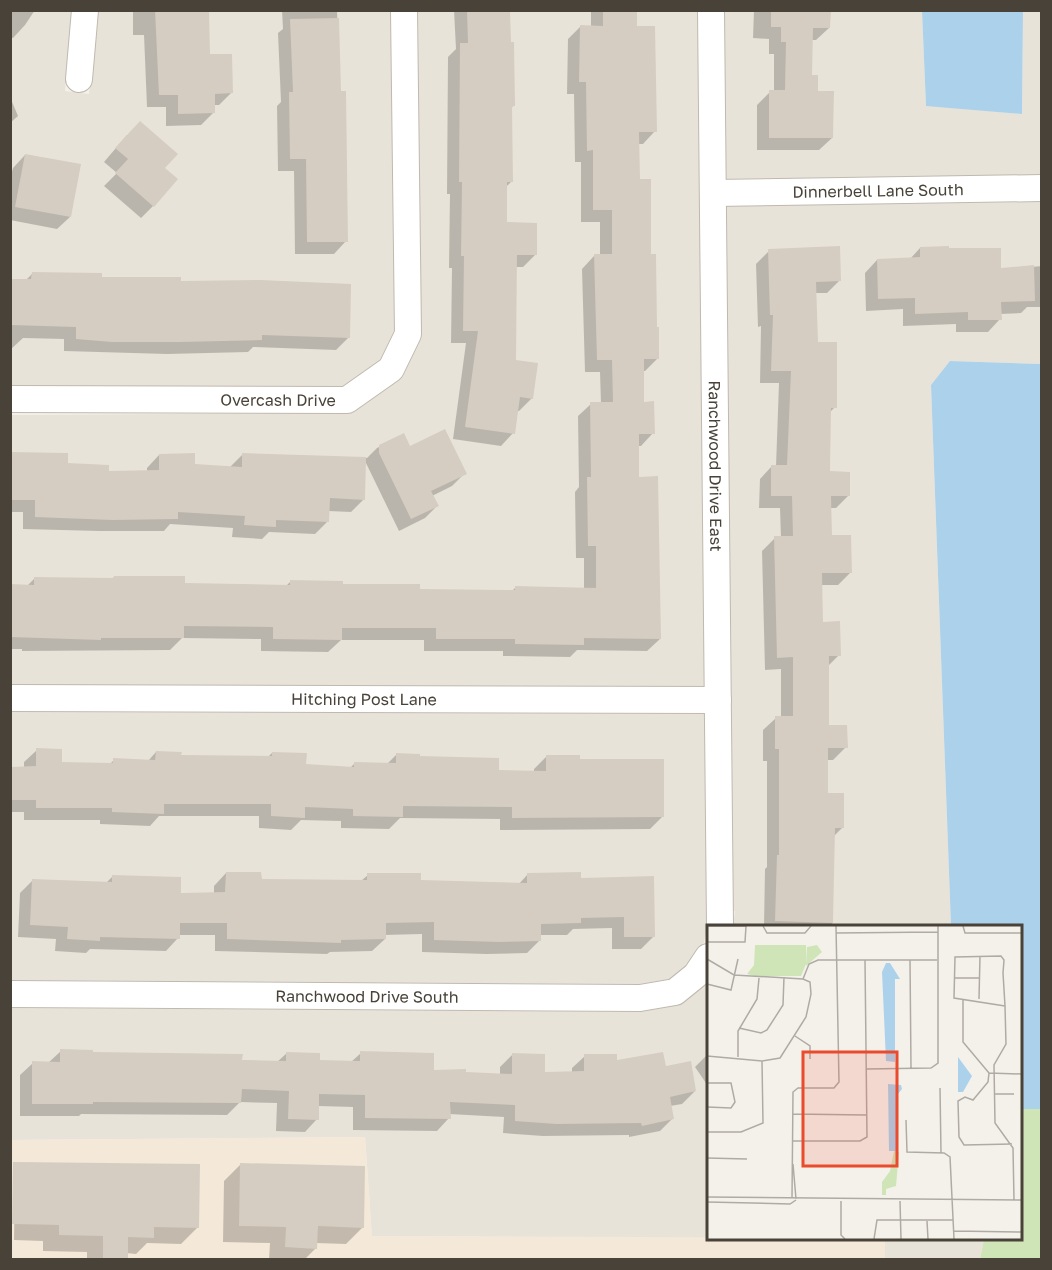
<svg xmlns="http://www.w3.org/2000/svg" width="1052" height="1270" viewBox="0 0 1052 1270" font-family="'Golos Text',sans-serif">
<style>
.residential{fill:#e8e3d9}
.commercial{fill:#f4e8d8}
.green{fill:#d0e5b7}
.water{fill:#acd1eb}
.shadow{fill:#0003}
.building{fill:#d5cdc1}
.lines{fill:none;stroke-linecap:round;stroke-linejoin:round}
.minor-casing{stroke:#bfb9ae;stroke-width:28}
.minor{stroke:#fff;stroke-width:26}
.labels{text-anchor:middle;stroke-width:4.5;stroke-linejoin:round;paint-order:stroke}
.street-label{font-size:16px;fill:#484239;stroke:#fff}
.inset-road{fill:none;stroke:#afaba4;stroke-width:1.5}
.view{fill:#e94b2c;fill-opacity:0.15;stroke:#e94b2c;stroke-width:3}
.inset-edge{fill:none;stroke:#484239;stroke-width:3}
</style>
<rect width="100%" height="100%" fill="#f4f1eb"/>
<g class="residential">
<path d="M10 11H73L65 91 89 94 97 11H392L396 331 382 359 344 386 11 388Z"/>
<path d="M416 11H699L706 687 11 685 10 415 347 413 354 411 397 380Z"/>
<path d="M723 11H922L926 105 1022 114 1023 11H1041V175L726 179Z"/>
<path d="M1041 202V364L951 361 931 385 951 926H733L735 911H732L726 206Z"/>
<path d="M11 712 706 714 709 920 704 942 688 965 670 979 639 984 11 980Z"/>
<path d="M708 979V1238L372 1236V1238L365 1137 11 1140 10 1008 640 1012 677 1005Z"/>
<path d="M885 1239H984L980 1259 885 1260Z"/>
</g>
<path class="commercial" d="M365 1137 372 1236 885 1238V1259H11L10 1140Z"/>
<path class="green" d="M1021 1109H1041V1259H980L984 1239 1020 1238Z"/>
<g class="water">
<path d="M922 11H1023L1022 114 926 106Z"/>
<path d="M950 361 1041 364V1109H1021L1020 926H951L931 385Z"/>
</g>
<g class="shadow">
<path d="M10 10H35L25 25 13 38 10 37Z"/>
<path d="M133 10H208V56L232 92 219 105H214V112L201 125 166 126V107H147L144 35H133Z"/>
<path d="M282 10H337L346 241 334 254H295L294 171H278L277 106 281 102 278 33 283 29Z"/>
<path d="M454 10H508L514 105 511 108 512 181 506 187 505 224 535 255 523 267H515L514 361 532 398 519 411H517L513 433 501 446 453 439 466 343H451L452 268H449L450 194H447L448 57 456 49Z"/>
<path d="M591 10H636V27L655 131 643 144H638L639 180 650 255 658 358 645 371H642L643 403 653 433 641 446H637L638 478 660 639 647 651 577 650 570 657 503 656V651H424V640H341L328 652 261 651V639L182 638 170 650 22 651V649H10V586H27L35 578 112 579 114 577 183 585 286 586 291 581 418 591 511 592 516 587 584 589V558H576L575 492 579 487 578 416 591 404H601L600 372H585L582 269 594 256H600V222H581V162H575L574 94H567L568 39 580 27H591Z"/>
<path d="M754 10H829V28L816 40H812L811 77 832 138 819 150H757V105L770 92H774V54H769V39L753 38Z"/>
<path d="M10 97 18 116 10 123Z"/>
<path d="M127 135 163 168 153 206 141 218 104 186 117 173 104 162Z"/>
<path d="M25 155 70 217 57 229 10 220V179L13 168Z"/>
<path d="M920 248 999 270 1042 266V307H1027L1021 313 1000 314V319L988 332H956V324L903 326V309L866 311 865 273 877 260 910 259Z"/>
<path d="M769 251 840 280 827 293H815L817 343 835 407 830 412 829 472 848 496 836 508H830L831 537 851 572 838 585H821L822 623 839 655 827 667V726L846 747 833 760H826V795L843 827 833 837 832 926H764L765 869 767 867V761H763V730L776 718H781V669L765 670 762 551 775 538H781L780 508H759L760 479 772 466H776L779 383H760L761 326 758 327 756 264Z"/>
<path d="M32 274 179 282 349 337 336 350 253 347 248 352 167 354 64 351V339L23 338 10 350V280H26Z"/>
<path d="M403 435 409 448 465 473 452 486 432 496 437 506 425 518 399 531 365 461 364 499 351 512 328 511 327 522 315 534 269 532 262 539 232 537 233 528 170 524 164 531H99L23 529V512H10V454L108 472H147V468L159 455 194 466 229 468 243 454 367 458 377 448Z"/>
<path d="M37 750 61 764 109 765 114 760 148 761 156 752 180 757H268L272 753 305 766 350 768 354 764 386 765 397 754 497 772H534V769L547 756 579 760 662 817 650 829 500 830V819L400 818 389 829 341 828V821L301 820 291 830 259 828V816H159L150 826 100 824V820H24V812H10V768H24V762Z"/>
<path d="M226 873 260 880 361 881 368 875 420 881 518 885 528 874 580 879 654 936 641 949H612V928L573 929 567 935H540V940L527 953 486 954 422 952V934L384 935 385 939 372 951 330 952 327 954 215 951V935H178V938L166 951 90 949 86 953 55 951 56 939 18 937 20 893 32 881 106 883 112 877 179 894H214V886Z"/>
<path d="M61 1051 277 1062 287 1053 318 1062H351L361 1053 433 1071 500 1075V1067L513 1054 543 1074 572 1073V1068L585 1056 665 1068 695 1091 682 1104 670 1106 672 1119 660 1131 629 1137V1135L543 1136 503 1133 504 1117 449 1114V1118L437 1131 353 1130V1107L318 1106 317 1119 305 1132 276 1131 277 1103 240 1102 227 1115 81 1114 79 1116H20V1075L33 1063H48Z"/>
<path d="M708 1054V1086L695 1067Z"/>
<path d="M241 1164 363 1227 346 1244 316 1243V1248L304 1260H269L270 1243 223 1242 224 1181Z"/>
<path d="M15 1181 198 1227 181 1244 147 1243 136 1254 126 1253V1260H87V1252L43 1251V1241L14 1240Z"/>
</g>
<g class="building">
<path d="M155 10H209L210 54H232L233 93 215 94V113L178 114V95H159Z"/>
<path d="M467 10H510L511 42H514L515 106H512L513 182H507V222L537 223V255H517L516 360 538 363 533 399 520 397 515 434 465 427 478 331H463L464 256H461L462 182H459L460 43H468Z"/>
<path d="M603 10H637V26H655L657 132H639L640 179H651V254H656L657 327H659V359H644V402L654 401 655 434H639V477L658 476 661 639 584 638V645L515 644V639H436V628H342V640L273 639V627L184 626V638H101V640L10 637V584L34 585V577L114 578V576H185V583L290 585V580L343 581V584H420V589L515 590V586L596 588V546H588L587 477H591L590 402H613L612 360H597L594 254H612V210H593V150L587 151 586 82H579L580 25 603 26Z"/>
<path d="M771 10H831L830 28H813L812 75H818V91H834L833 138H769V90H785L786 42H781V27H771Z"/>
<path d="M339 18 341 91H346L348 242H307L306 159H290L289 92H293L290 19Z"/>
<path d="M140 121 178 154 165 168 178 179 154 207 115 173 128 159 115 148Z"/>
<path d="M25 154 81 164 71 217 15 207Z"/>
<path d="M840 246 841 281 816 282 818 342H837V408H831L830 471 850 472V496H831L832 535H851L852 573H822L823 622 840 621 841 656H829V725H847L848 748H828V793H844V828H835L833 923 775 921 777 855H779V749H775V716H793V657L777 658 774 536H793L792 496H771V465H787L791 371H771L773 315H770L768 249Z"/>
<path d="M949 246V248H1001V268L1034 265 1035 301 1001 302 1002 320H968V312L915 314V298L878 299 877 259 920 257V247Z"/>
<path d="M32 272 102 273V277H181V281L261 280 351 284 350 338 262 335V340L180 342H112L76 339V327L10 325V279H31Z"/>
<path d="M445 429 467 474 431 491 439 506 411 519 379 453V445L404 433 410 446Z"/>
<path d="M10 452 68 453V463L109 465V471L159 470V454L195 453V464L242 467V453L366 457 365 500 330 498 329 522 276 520V527L244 525 245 516 178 512V519L112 520 35 517V500H10Z"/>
<path d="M36 748 62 749V762L113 763V758L155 760 156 751 182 752 181 755 272 756V752L307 753 306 764 354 767V762L396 763V753L420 754V756L499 758V770L546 771V755H580V759H664V817L512 818V807L403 806V817L353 816V809L305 807V818L271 816V804H164V814L112 812V808H36V800H10V767L36 766Z"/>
<path d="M226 872H261L262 879 367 880V873H421V880L527 883V873L581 872V878L654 876 655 937H624V917L581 918V923L541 924V941L500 942 434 940V922L386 923V939L341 940V943L227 939V923H180V939L100 937V941L67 939 68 927 30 925 32 879 112 882V875L181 877V893L225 892Z"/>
<path d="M60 1049 93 1050V1052L243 1054 242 1060 286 1061V1052L320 1053V1060L360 1061V1051L434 1053V1070L466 1069V1072L512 1074V1053L545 1054V1072L584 1071V1054H617V1060L663 1052 666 1066 691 1061 696 1091 670 1097 674 1119 642 1126 641 1123 556 1124 515 1121V1105L450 1102 451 1119 365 1118V1095L319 1094V1120L288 1119 289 1091 242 1089 241 1103 93 1102V1104H32V1061L60 1062Z"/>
<path d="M13 1162 200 1164 199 1228 154 1227V1238L128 1237V1260H103V1236L59 1235V1225L12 1224Z"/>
<path d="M240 1163 365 1166 364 1228 318 1226 317 1249 285 1247 286 1227 239 1226Z"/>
</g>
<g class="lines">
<g class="minor-casing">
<g id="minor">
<path id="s1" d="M711 10 720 926"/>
<path d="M79 79 85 10"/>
<path id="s2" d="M714 193 1042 188"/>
<path id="s3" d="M10 399 347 400 391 369 408 334 404 10"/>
<path id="s4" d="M10 698 718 700"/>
<path id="s5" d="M10 994 640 998 675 992 696 975 708 957"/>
</g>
</g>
<use href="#minor" class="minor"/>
</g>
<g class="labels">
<g class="street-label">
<text dy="6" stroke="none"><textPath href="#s2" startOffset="164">Dinnerbell Lane South</textPath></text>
<text dy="6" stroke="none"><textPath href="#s3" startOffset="268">Overcash Drive</textPath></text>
<text dy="6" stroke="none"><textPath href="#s1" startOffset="456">Ranchwood Drive East</textPath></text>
<text dy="6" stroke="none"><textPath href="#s4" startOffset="354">Hitching Post Lane</textPath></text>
<text dy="6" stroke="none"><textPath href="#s5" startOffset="357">Ranchwood Drive South</textPath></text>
</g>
</g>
<g transform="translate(707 925)">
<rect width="315" height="315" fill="#f4f1eb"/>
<path d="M48 20H99L100 39V22L110 20 115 27 99 41V39L94 51H48L40 49 47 40ZM187 226 192 227 189 261 179 264V270H175V257L183 246Z" fill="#d0e5b7"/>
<path d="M179 38H183L193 54H188V137L179 136 175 47ZM251 132 265 151 256 167H251ZM181 159 194 160 195 164 190 170 191 226H182Z" fill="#acd1eb"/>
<path class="inset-road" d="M0 1H39M56 1 60 8H98L104 1M256 1 258 8H315M129 8 231 7M0 17H38L39 1M0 34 27 50 96 54 103 57 104 69 99 92 73 133 55 136 0 131M203 35 204 143M247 53H272M96 54 102 39 111 35H230M0 59 24 65 31 34M272 74 273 31M256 75V117L282 148M298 81 247 73 248 32 294 31 297 35 296 48 298 81 299 119 287 140 288 198 306 223 307 275M32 103 54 108 60 105 76 80 77 52M88 111 103 121V134M31 132V106L50 74 52 53M160 144 224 143 231 138V1M282 148 281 157 266 175 258 172 251 176 252 212 257 220 305 219M282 148 315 149M0 158H24L28 177 24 183 0 182M233 163 234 228M288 169H307M86 189 159 190M199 195 200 227 237 228 243 232 247 314M0 207H34L56 198 55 136M86 216H153L160 212 158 35M0 233 40 234M86 239 89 274M0 272 315 275M85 273 86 167 91 163H127L132 157 129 1M134 276V310L138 314M193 276 194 314M0 277 83 279 89 275M220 296 221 314M247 306 315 307M167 314 170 295H246"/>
<path class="view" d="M96 127H190V241H96Z"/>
<rect width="315" height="315" class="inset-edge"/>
</g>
<rect width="1052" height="1270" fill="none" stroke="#484239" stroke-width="24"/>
</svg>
